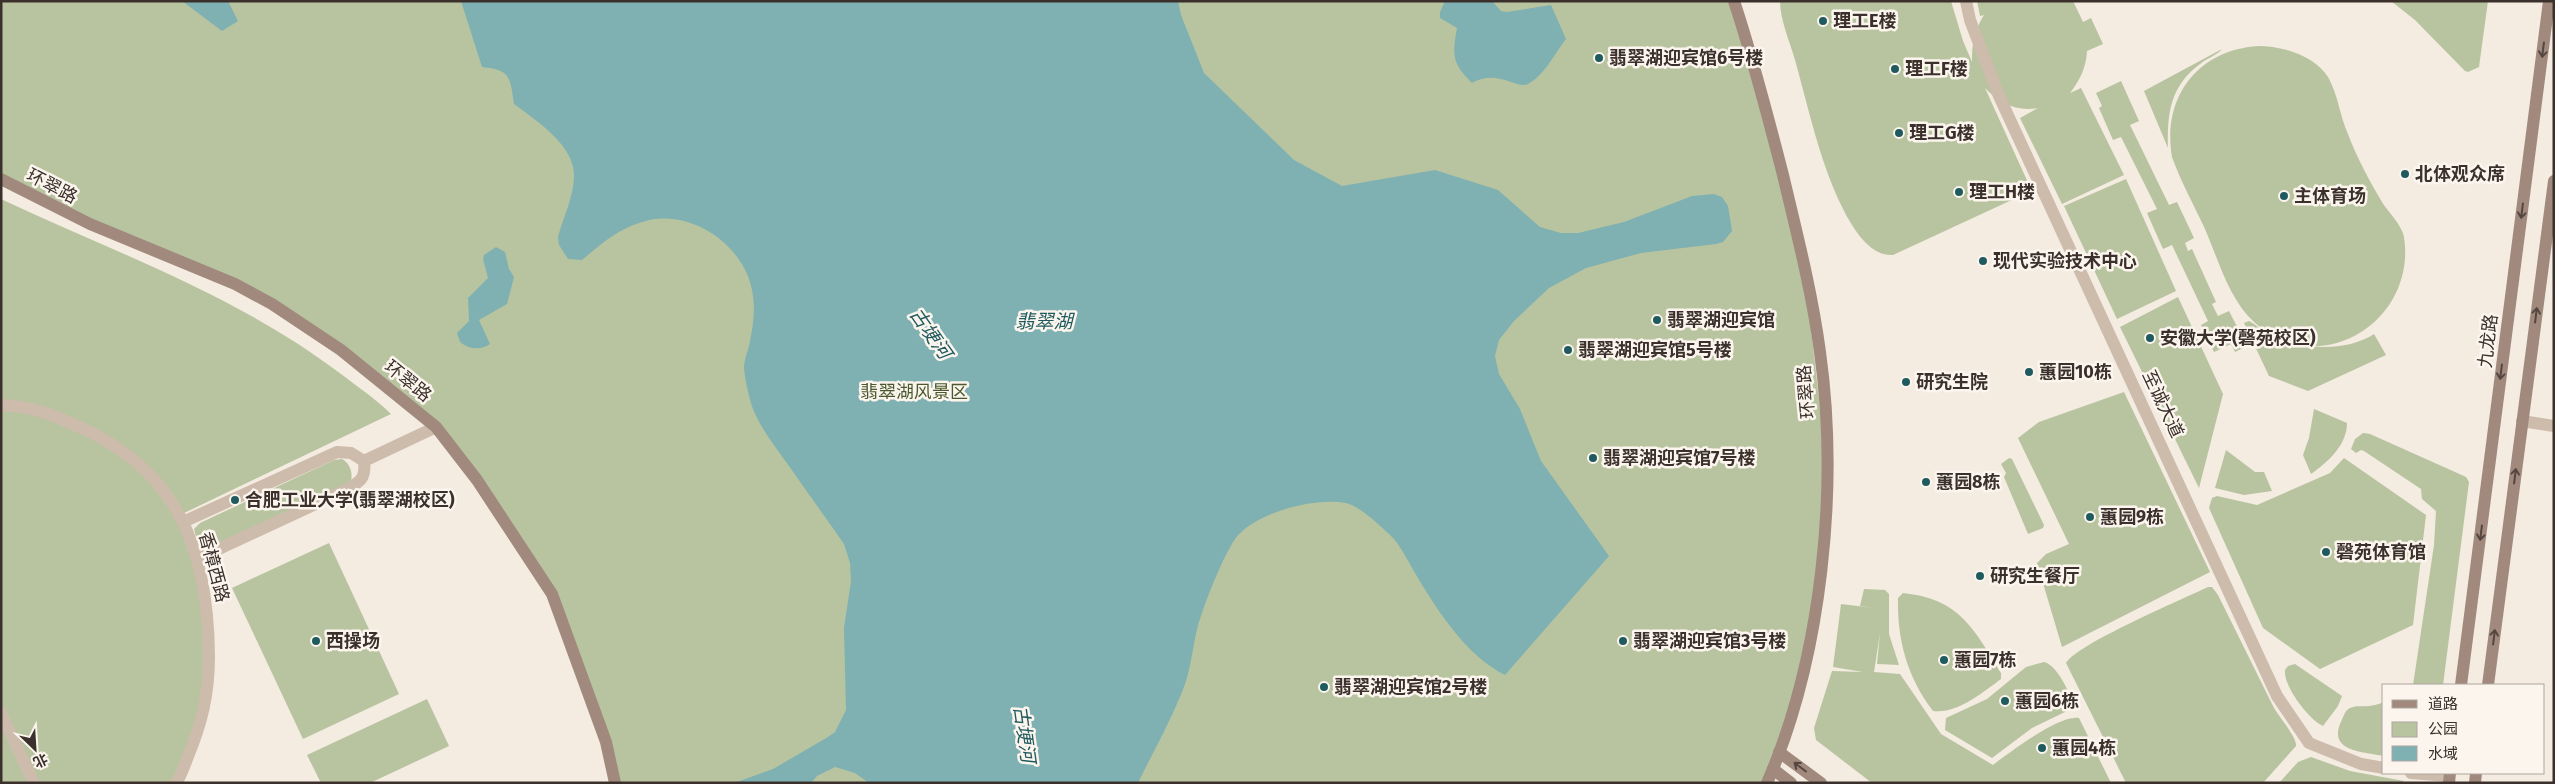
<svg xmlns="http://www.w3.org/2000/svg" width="2555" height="784" viewBox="0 0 2555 784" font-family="'Fira Sans','Noto Sans SC',sans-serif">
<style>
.green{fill:#b8c4a0}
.water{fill:#7fb0b2}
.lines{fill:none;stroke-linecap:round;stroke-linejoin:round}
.street{stroke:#cdbbac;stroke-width:12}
.secondary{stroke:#a18a7d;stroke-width:12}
.oneway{stroke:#544640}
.poi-dot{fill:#1f5a5e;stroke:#fbf5ee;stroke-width:2}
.labels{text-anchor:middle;stroke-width:5;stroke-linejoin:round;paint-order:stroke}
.poi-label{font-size:18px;font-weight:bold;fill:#3b302b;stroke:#fbf5ee;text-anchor:start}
.street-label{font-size:18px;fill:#3b302b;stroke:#fbf5ee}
.park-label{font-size:18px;fill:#4a5a2e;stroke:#fbf5ee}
.water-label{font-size:19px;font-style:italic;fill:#1f5a5e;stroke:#fbf5ee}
</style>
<rect width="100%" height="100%" fill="#f4ebe1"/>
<g class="green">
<path d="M1 1H1734L1803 257 1827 470 1808 652 1767 783H615L552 594 436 427 272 304 1 179Z"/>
<path d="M1780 1H1951L1963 41 1972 62C1972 43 1974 31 1984 15L1980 16 1977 1H2073L2083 22 2091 18 2103 44 2087 51C2086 68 2080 80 2070 93L2081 88 2124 175 2062 204 2020 118 2038 108C2017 112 1999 103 1985 88L2030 187 2029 192 1893 255C1874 256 1861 239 1852 225 1823 178 1810 113 1795 60 1790 42 1780 20 1780 1Z"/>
<path d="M2391 1H2488L2479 67 2468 72 2465 71 2415 20Z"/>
<path d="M2258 46C2282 46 2314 55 2328 77 2338 94 2340 117 2348 134 2357 158 2369 180 2382 202 2388 212 2402 225 2404 237 2417 322 2319 382 2254 322 2229 299 2218 259 2205 229 2194 205 2181 182 2172 157 2162 98 2197 50 2258 46Z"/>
<path d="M2222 49C2216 56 2207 58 2200 64 2170 86 2167 114 2168 148L2144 91Z"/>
<path d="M2121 81 2139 121 2130 125 2169 205 2177 202 2194 238 2185 243 2188 251 2192 249 2216 302 2212 304 2218 316 2229 311 2247 346 2235 352 2231 344 2214 352 2201 325 2208 321 2172 245 2163 249 2147 213 2157 209 2121 137 2113 140 2099 108 2102 106 2096 93Z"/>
<path d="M2126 179 2176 291 2117 319 2064 206Z"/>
<path d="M1 199C118 254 237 295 341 374 358 387 376 399 391 414L180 515 197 559 209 687 176 783H1Z"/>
<path d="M2178 297 2223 394 2199 488 2120 327Z"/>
<path d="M2249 321C2257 325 2263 332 2272 336 2301 350 2347 352 2374 334L2386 355 2308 391 2269 376 2244 323Z"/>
<path d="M2124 392 2210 572 2062 647 2037 563 2046 554 2069 544 2018 438 2039 422Z"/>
<path d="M2314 409 2347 423C2347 445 2328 462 2311 474L2303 455 2309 438Z"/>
<path d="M2363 433 2370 434 2455 472 2466 477 2469 482 2443 685H2413L2434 545 2436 511 2422 499 2421 489 2364 451 2361 450 2356 453 2351 449 2355 439Z"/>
<path d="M2226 450 2255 472H2264L2272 491 2244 495 2215 488Z"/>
<path d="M2009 458 2012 459 2044 525 2043 528 2028 534 2004 477 2006 473 2001 464Z"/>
<path d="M2344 458 2426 515 2413 625 2320 669 2263 628 2209 508 2212 498 2217 496 2257 505 2330 473Z"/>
<path d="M342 459C350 463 354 475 350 483L208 549 198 545 194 529 200 523 334 460Z"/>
<path d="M329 543 399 694 303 739 232 588Z"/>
<path d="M2208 587H2212L2218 595 2273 706C2278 716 2297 737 2296 746L2263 783H2126L2066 663C2077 644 2183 599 2208 587Z"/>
<path d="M1864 589 1885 590 1889 594V634L1899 665 1877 664 1880 633 1874 672 1900 674 1941 734 1993 765C2009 753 2060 714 2079 718L2111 783H1872L1816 740 1814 728 1832 671 1863 672 1833 667 1841 604 1874 608 1860 606Z"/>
<path d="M1903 593C1960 599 1974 629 2001 673V679C1982 693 1957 714 1933 711 1907 677 1897 639 1898 598Z"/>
<path d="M2044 662C2057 665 2070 692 2072 704L2069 710 2032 728 1992 758 1945 730 1946 718 1987 699 2026 667Z"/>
<path d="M2295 664 2342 696 2338 706 2323 726C2309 720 2283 686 2285 670L2288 666Z"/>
<path d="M427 699 449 746 370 783H321L307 755Z"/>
<path d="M2384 702V756C2365 752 2329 752 2340 724 2343 719 2344 711 2350 708 2358 704 2370 709 2384 702Z"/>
<path d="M2311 757 2350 771 2404 781 2403 783H2279L2298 762Z"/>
</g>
<g class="water">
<path d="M182 1H228L238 21 222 31Z"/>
<path d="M461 1H1178L1181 15 1204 73 1294 160 1342 186 1435 170 1498 190 1540 227 1561 233H1578L1624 222 1692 196 1714 194 1722 197 1728 206 1732 231 1723 242 1716 244 1641 253 1586 268 1549 288 1514 321 1499 340 1495 356 1499 374 1520 409 1541 461 1609 556 1505 675C1467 656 1439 613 1418 578 1410 565 1403 550 1394 539 1384 529 1360 506 1346 503 1315 497 1250 513 1233 542 1220 564 1207 597 1199 622 1193 642 1192 664 1185 684 1172 719 1154 750 1138 783H869L855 773 835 767 817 776 811 783H734L773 769 828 737 835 732 846 710 844 628 851 581 850 563 844 544C826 518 807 492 789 466 776 448 761 429 753 409 749 398 745 380 744 368 744 361 747 353 749 346 753 327 756 309 752 290 743 243 688 207 642 222 618 229 601 244 582 260L568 259 559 245 558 237C563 218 574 196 574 176 575 145 535 120 514 104 510 77 511 70 482 67Z"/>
<path d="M1445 1H1492L1501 11 1507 12 1551 5 1566 39C1555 53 1544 76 1528 84 1518 90 1497 68 1472 83 1452 63 1452 56 1457 28L1440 18V12Z"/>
<path d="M496 247 505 252 509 269 514 277 507 304 479 320 490 344C480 351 469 349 460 342L457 333 469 321 468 298 488 278 483 259 484 255Z"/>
</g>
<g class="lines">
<g class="street">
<path d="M1966 1 1970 20 1999 96 2277 696 2309 743 2361 764 2384 768"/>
<path d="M1 405C29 406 52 414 77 426 179 470 208 551 209 656 209 694 202 723 187 759 184 767 181 776 176 783"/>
<path d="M2522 421 2554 426"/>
<path d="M183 522 337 452 351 453 364 461"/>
<path d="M197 559 348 489C361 481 366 478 364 461L436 427"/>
<path d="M1 713 34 783"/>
<path d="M2411 773 2449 776"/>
</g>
<g class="secondary">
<path d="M1734 1C1753 58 1768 117 1783 175 1797 234 1812 292 1820 352 1839 488 1822 657 1767 783"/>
<path d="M1 179 90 224 235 284 272 304 341 350 436 427 477 480 552 594 606 742 615 783"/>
<path d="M2461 685 2549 1"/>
<path d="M2488 685 2554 181"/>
<path d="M1779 752 1821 783"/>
<path d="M1773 769 1791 783"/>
<path d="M2449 783 2450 773"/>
<path d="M2475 783 2476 773"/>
</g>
</g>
<defs><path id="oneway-shaft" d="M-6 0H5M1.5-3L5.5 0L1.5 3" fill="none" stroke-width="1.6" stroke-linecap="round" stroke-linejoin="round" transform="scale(1.25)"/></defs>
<g class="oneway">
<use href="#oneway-shaft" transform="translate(2543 50) rotate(97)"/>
<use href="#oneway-shaft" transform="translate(2522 211) rotate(97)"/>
<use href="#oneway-shaft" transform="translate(2536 315) rotate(-83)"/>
<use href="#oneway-shaft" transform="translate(2501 372) rotate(97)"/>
<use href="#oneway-shaft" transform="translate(2515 476) rotate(-83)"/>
<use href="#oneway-shaft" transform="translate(2481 533) rotate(97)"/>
<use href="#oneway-shaft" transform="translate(2494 637) rotate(-83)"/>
<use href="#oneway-shaft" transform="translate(1800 767) rotate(-143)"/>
</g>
<g class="poi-dot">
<circle cx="1823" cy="21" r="5"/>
<circle cx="1599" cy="58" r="5"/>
<circle cx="1895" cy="69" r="5"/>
<circle cx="1899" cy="133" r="5"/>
<circle cx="2405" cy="174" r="5"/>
<circle cx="1959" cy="192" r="5"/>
<circle cx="2284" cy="196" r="5"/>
<circle cx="1983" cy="261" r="5"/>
<circle cx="1657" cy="320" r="5"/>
<circle cx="2150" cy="338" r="5"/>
<circle cx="1568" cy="350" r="5"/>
<circle cx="2029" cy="372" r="5"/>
<circle cx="1906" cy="382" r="5"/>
<circle cx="1593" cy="458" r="5"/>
<circle cx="1926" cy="482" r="5"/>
<circle cx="235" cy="500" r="5"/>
<circle cx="2090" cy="517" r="5"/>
<circle cx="2326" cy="552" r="5"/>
<circle cx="1980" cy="576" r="5"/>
<circle cx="316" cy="641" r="5"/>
<circle cx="1623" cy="641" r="5"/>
<circle cx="1944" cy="660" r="5"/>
<circle cx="1324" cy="687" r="5"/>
<circle cx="2005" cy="701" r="5"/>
<circle cx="2042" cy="748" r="5"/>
</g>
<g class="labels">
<g class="poi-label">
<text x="1833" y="27">理工E楼</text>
<text x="1609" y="64">翡翠湖迎宾馆6号楼</text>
<text x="1905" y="75">理工F楼</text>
<text x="1909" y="139">理工G楼</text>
<text x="2415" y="180">北体观众席</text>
<text x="1969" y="198">理工H楼</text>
<text x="2294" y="202">主体育场</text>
<text x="1993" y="267">现代实验技术中心</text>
<text x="1667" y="326">翡翠湖迎宾馆</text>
<text x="2160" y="344">安徽大学(磬苑校区)</text>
<text x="1578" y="356">翡翠湖迎宾馆5号楼</text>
<text x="2039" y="378">蕙园10栋</text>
<text x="1916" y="388">研究生院</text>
<text x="1603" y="464">翡翠湖迎宾馆7号楼</text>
<text x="1936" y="488">蕙园8栋</text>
<text x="245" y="506">合肥工业大学(翡翠湖校区)</text>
<text x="2100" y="523">蕙园9栋</text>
<text x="2336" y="558">磬苑体育馆</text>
<text x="1990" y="582">研究生餐厅</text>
<text x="326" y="647">西操场</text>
<text x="1633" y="647">翡翠湖迎宾馆3号楼</text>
<text x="1954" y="666">蕙园7栋</text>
<text x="1334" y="693">翡翠湖迎宾馆2号楼</text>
<text x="2015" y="707">蕙园6栋</text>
<text x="2052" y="754">蕙园4栋</text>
</g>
<g class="street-label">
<text transform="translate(52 186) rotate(27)" y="6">环翠路</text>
<text transform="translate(2488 341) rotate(-83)" y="6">九龙路</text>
<text transform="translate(408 381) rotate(39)" y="6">环翠路</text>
<text transform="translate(1806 392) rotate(-95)" y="6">环翠路</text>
<text transform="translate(2163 404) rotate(65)" y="6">至诚大道</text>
<text transform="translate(214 567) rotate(75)" y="6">香樟西路</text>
</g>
<g class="park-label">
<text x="914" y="398">翡翠湖风景区</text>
</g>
<g class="water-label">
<text x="1044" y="328">翡翠湖</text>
<text transform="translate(931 333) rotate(55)" y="7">古埂河</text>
<text transform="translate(1025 734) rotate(82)" y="7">古埂河</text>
</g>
</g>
<rect width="2555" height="784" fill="none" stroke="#3b302b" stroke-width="5"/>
<rect x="2382" y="684" width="162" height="90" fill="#fbf5ee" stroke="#aea6a0"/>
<rect x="2392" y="700" width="25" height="8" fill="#a18a7d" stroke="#aea6a0"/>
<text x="2428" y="709" font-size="15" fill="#3b302b">道路</text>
<rect x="2392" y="722" width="25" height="15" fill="#b8c4a0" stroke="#aea6a0"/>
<text x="2428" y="734" font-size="15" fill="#3b302b">公园</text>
<rect x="2392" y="746" width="25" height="15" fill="#7fb0b2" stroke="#aea6a0"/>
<text x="2428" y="759" font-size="15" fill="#3b302b">水域</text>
<g transform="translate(35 749) rotate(155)" stroke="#fbf5ee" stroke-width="4" paint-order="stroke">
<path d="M0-4L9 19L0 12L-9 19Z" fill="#3b302b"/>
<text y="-8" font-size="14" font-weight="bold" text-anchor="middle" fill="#3b302b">北</text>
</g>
</svg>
